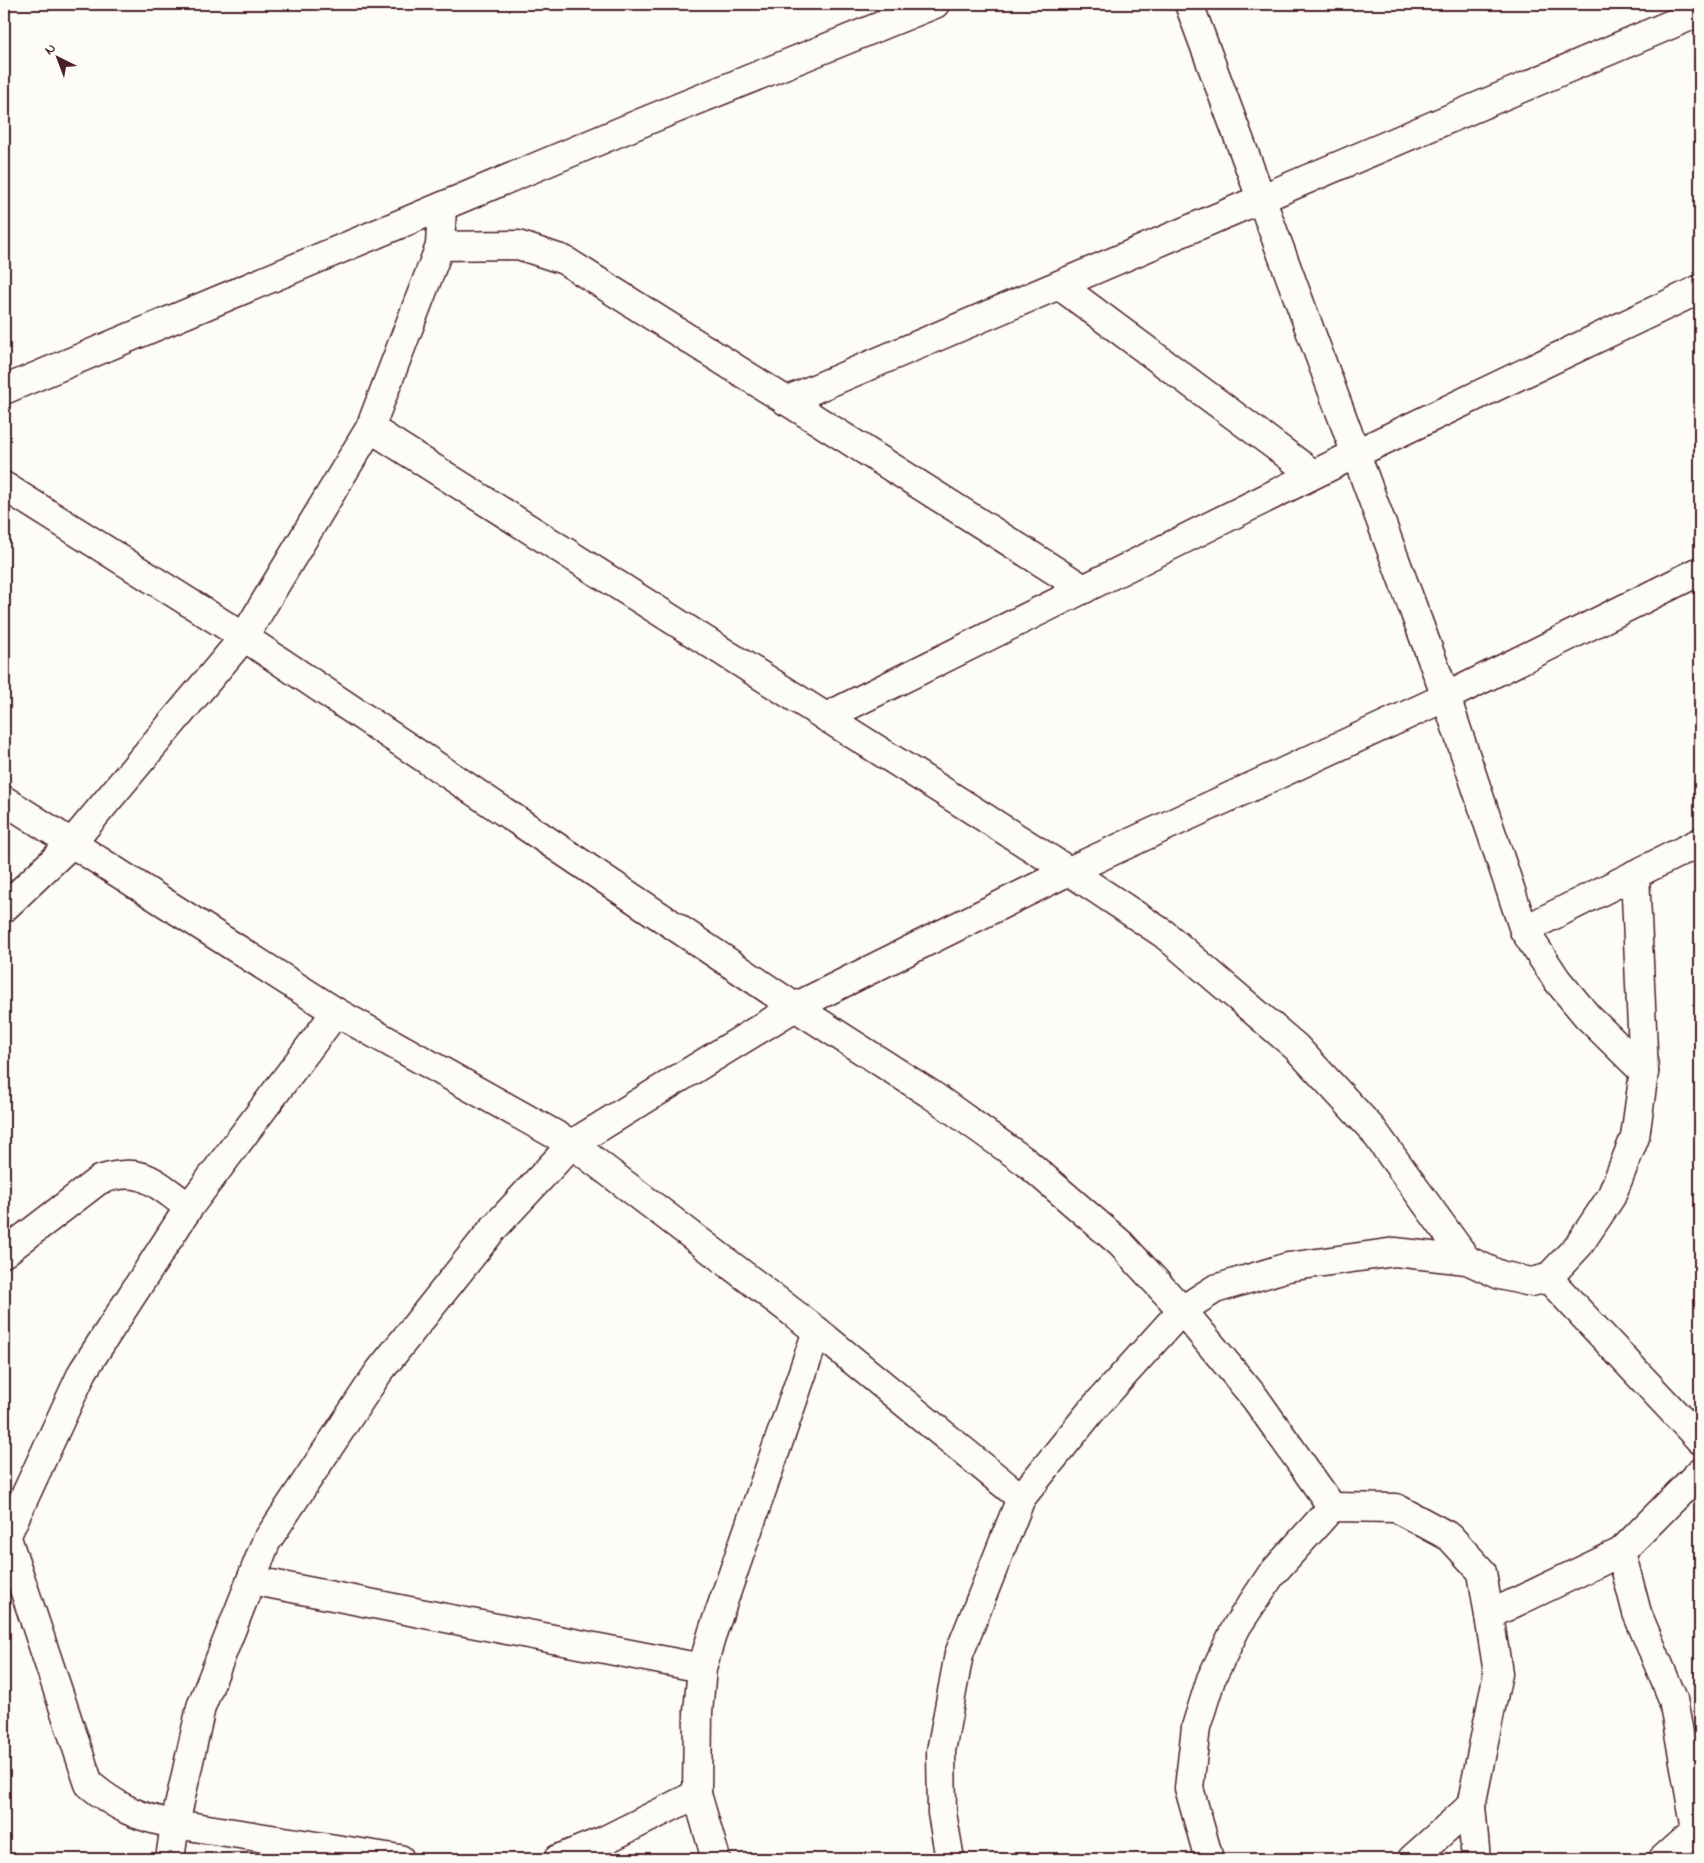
<svg xmlns="http://www.w3.org/2000/svg" width="1704" height="1863" viewBox="0 0 1704 1863" font-family="'Indie Flower',sans-serif">
<style>
.lines{fill:none;stroke-linecap:round;stroke-linejoin:round}
.street-casing{stroke:#4a1f2b;stroke-width:31}
.secondary-casing{stroke:#4a1f2b;stroke-width:31}
.street{stroke:#fdfcf7;stroke-width:28}
.secondary{stroke:#fdfcf7;stroke-width:28}
</style>
<rect width="100%" height="100%" fill="#fdfcf7"/>
<filter id="ink" filterUnits="userSpaceOnUse"><feTurbulence type="fractalNoise" baseFrequency=".02" numOctaves="2"/><feDisplacementMap in="SourceGraphic" scale="10" xChannelSelector="R" yChannelSelector="G"/><feConvolveMatrix kernelMatrix="1 2 1 2 8 2 1 2 1" color-interpolation-filters="sRGB"/></filter>
<g filter="url(#ink)">
<g class="lines">
<g class="street-casing">
<g id="street">
<path d="M1189 4 1446 697 1524 930 1557 980 1587 1016 1644 1072"/>
<path d="M440 246 518 245 564 260 1084 589"/>
<path d="M1059 285 1313 474"/>
<path d="M786 401 1700 12"/>
<path d="M370 428 1069 871 1164 934 1296 1047 1373 1130 1467 1260"/>
<path d="M4 486 244 637 795 1007 932 1095 1026 1162 1121 1244 1182 1310 1255 1398 1332 1507"/>
<path d="M826 717 1357 453 1700 289"/>
<path d="M4 800 336 1012 572 1144 817 1331 1021 1498"/>
<path d="M4 908 71 844 244 637 370 428 440 246 442 207"/>
<path d="M1524 930 1700 842"/>
<path d="M4 1253 99 1180C144 1165 154 1183 189 1207"/>
<path d="M1548 1278 1700 1440"/>
<path d="M4 1529 89 1784C116 1807 139 1818 175 1824L170 1859"/>
<path d="M6 1537 83 1371 189 1207 336 1012"/>
<path d="M1621 1552 1637 1613 1673 1699 1696 1830"/>
<path d="M251 1580 702 1668"/>
<path d="M1489 1615 1621 1552 1700 1472"/>
<path d="M697 1794 716 1859"/>
<path d="M400 1859 175 1824 201 1707 266 1542 378 1373 492 1230 572 1144 795 1007 1069 871 1446 697 1700 571"/>
<path d="M558 1859 603 1841 697 1794 698 1712 702 1668 713 1631 817 1331"/>
<path d="M950 1859 942 1813 941 1751 959 1654 1021 1498 1092 1410 1182 1310 1215 1289 1288 1267 1395 1252 1467 1260 1500 1275 1531 1282 1548 1278 1579 1245 1611 1197 1635 1137 1644 1072 1635 874"/>
<path d="M1209 1859 1189 1788 1196 1727 1211 1679 1237 1626 1271 1575 1332 1507 1396 1508 1450 1537 1482 1572 1498 1673 1471 1806 1476 1859"/>
<path d="M1412 1859 1471 1806"/>
<path d="M1663 1859 1700 1826"/>
</g>
</g>
<g class="secondary-casing">
<path id="secondary" d="M4 390 648 120 935 4"/>
</g>
<use href="#street" class="street"/>
<use href="#secondary" class="secondary"/>
</g>
</g>
<rect width="1704" height="1863" fill="none" stroke="#fdfcf7" stroke-width="20"/>
<rect x="10" y="10" width="1684" height="1843" fill="none" stroke="#4a1f2b" stroke-width="2" filter="url(#ink)"/>
<g transform="translate(58 58) rotate(318)" stroke="#fdfcf7" stroke-width="4" paint-order="stroke">
<path d="M0-4L9 19L0 12L-9 19Z" fill="#4a1f2b"/>
<text y="-8" font-size="14" font-weight="bold" text-anchor="middle" fill="#4a1f2b">N</text>
</g>
</svg>
